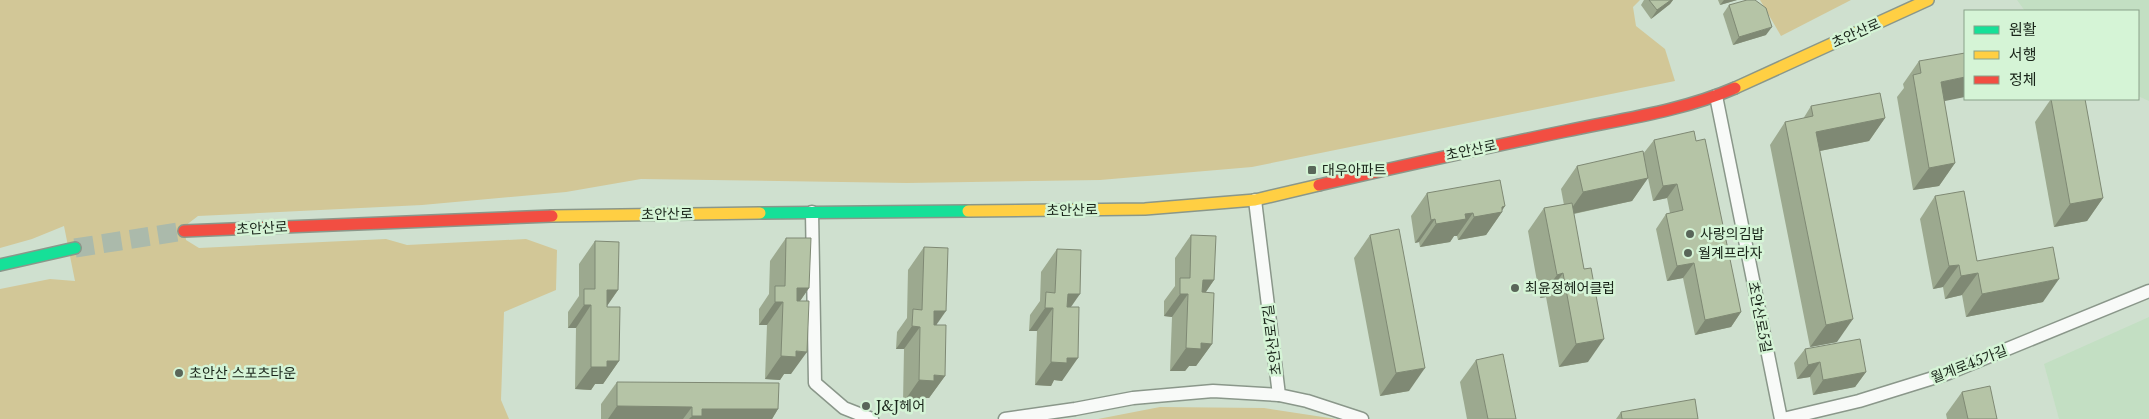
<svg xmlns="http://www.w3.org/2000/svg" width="2149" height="419" viewBox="0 0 2149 419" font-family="'Libre Baskerville','Noto Sans KR',serif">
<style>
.built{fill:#c3dfc3}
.green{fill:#d2c797}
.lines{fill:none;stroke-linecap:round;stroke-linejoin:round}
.secondary-tunnel{stroke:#abbaab;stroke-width:19;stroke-dasharray:19 9;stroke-linecap:butt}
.street-casing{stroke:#8a978a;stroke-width:15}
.fast-casing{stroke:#8a978a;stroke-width:14}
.slow-casing{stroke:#8a978a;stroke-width:14}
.jam-casing{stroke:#8a978a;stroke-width:14}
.street{stroke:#f8faf8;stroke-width:12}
.fast{stroke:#16e098;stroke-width:11}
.slow{stroke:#ffcf43;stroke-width:11}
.jam{stroke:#f24e42;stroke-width:11}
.wall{fill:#9ca98f}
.shaded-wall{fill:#7f8974}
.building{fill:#b5c4a6;stroke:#7f8974}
.poi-dot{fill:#596659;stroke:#d5f4d6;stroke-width:2}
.labels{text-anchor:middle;stroke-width:5;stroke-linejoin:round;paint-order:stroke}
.street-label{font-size:14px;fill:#192419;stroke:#d5f4d6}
.poi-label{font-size:14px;fill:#192419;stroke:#d5f4d6;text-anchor:start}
</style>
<rect width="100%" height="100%" fill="#cfe0cf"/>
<g class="built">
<path d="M2017 0H2149V101L2138 96V11H2025Z"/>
<path d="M2149 317V419H2059L2044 364Z"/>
</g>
<g class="green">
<path d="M0 0H1640L1633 7 1636 26 1665 49 1675 81 1252 167 1100 180 907 183 641 179 566 192 422 205 198 216 185 226 186 240 199 248 386 239 407 245 526 239 557 250 556 290 504 312 501 400 509 419H0V289L50 279 75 281 64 226 32 239 0 248Z"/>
<path d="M1760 0H1851L1781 36Z"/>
<path d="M1160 407 1264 408 1336 419H1098Z"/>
</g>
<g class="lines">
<path class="secondary-tunnel" d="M75 248 184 231"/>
<g class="street-casing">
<g id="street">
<path d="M1716 96 1781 419"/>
<path d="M1255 200 1279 395 1307 401 1362 419"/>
<path d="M812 212 815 383 844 408 872 419"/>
<path d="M1005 419 1075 409 1133 398 1213 391 1279 395"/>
<path d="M1783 419 1859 401 1946 374 2149 291"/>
</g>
</g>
<g class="fast-casing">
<g id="fast">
<path d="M760 213 968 211"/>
<path d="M0 265 75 248"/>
</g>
</g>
<g class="slow-casing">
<g id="slow">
<path d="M1735 88 1928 0"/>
<path d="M968 211 1145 209 1255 200 1319 185"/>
<path d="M552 216 760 213"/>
</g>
</g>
<g class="jam-casing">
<g id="jam">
<path d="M1319 185C1401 166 1484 148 1566 131 1623 119 1682 111 1735 88"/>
<path d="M184 231 552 216"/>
</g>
</g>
<use href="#street" class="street"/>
<use href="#fast" class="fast"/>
<use href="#slow" class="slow"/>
<use href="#jam" class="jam"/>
</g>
<g class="wall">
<path d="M1644 0H1673L1670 4 1651 19 1641 5Z"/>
<path d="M1718 0H1737L1720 5Z"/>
<path d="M1729 5 1766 35 1733 45 1723 14Z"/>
<path d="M1919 61 1944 101 1955 163 1939 186 1913 190 1897 97 1904 88 1903 84Z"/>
<path d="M2051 99 2103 198 2087 221 2054 227 2035 122Z"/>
<path d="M1811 106 1885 118 1869 141 1820 151 1837 342 1810 347 1770 145 1785 122 1803 119Z"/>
<path d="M1654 140 1696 141 1741 312 1731 327 1695 335 1683 278 1667 281 1656 229 1666 214 1670 213 1667 198 1653 201 1648 178 1632 201 1574 214 1588 362 1559 367 1546 297 1540 298 1528 231 1544 208 1564 205 1561 189 1577 166 1643 154Z"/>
<path d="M1427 193 1505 206 1502 210V212L1486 235 1458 240 1457 236H1454L1450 242 1420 247 1419 242 1415 243 1411 216Z"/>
<path d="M1935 196 1977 261 2043 302 1966 317 1962 295 1945 299 1943 287 1933 289 1920 219Z"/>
<path d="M1191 235 1214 280 1206 292 1212 344 1196 366H1189L1185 371H1170L1172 317 1164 316V301L1175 286V258Z"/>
<path d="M1370 235 1409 391 1380 396 1354 258Z"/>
<path d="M786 238 809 288 800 301 791 374H784L780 380 765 379 767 325H759V309L769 294 770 261Z"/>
<path d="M595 241 618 290 607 306 619 361 603 384H595L591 390 575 389 576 328H568V312L579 296V264Z"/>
<path d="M924 247 945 376 929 398H922L918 403H903L904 349H896L897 332 907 318 908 270Z"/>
<path d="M1057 249 1071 307 1062 381 1054 380 1051 386 1035 385 1037 331H1029L1030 315 1040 301 1041 272Z"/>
<path d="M1805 349 1866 372 1855 387 1813 395 1810 377 1797 379 1794 363Z"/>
<path d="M1476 360 1516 419H1467L1460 382Z"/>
<path d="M617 382 778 409 772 419H601V404Z"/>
<path d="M1962 392 1997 419H1947L1946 414Z"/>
<path d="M1621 412 1698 419H1616Z"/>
</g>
<g class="shaded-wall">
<path d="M1671 0H1673L1670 4 1651 19 1657 10Z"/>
<path d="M1724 0H1737L1720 5Z"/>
<path d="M1772 27 1766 35 1733 45 1739 37Z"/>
<path d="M1965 77V97L1925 105 1941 82Z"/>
<path d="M1885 118 1869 141 1800 155 1816 132Z"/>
<path d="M1955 163 1939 186 1913 190 1929 168Z"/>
<path d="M1648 178 1632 201 1567 215 1583 192Z"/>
<path d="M1677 184 1667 198 1653 201 1663 186Z"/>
<path d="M2103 198 2087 221 2054 227 2070 204Z"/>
<path d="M1505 206 1501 212H1502L1486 235 1458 240 1474 217 1502 207Z"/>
<path d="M1473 213 1457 236H1454L1450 242 1420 247 1436 224 1465 214Z"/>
<path d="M1435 219 1419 242 1415 243 1431 220Z"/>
<path d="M1694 263 1683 278 1667 281 1677 266Z"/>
<path d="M1959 265 1943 287 1933 289 1949 266Z"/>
<path d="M1563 273 1546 297 1540 298 1557 275Z"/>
<path d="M1978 273 1962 295 1945 299 1961 276Z"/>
<path d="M2059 279 2043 302 1966 317 1982 294Z"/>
<path d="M1203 280H1214L1198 303 1187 302Z"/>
<path d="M797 288H809L793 311Z"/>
<path d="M607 290H618L602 313Z"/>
<path d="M1068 294H1080L1064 317H1052Z"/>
<path d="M1180 294H1188L1172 317 1164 316Z"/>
<path d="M775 302H783L767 325H759Z"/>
<path d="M584 305H591L576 328H568Z"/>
<path d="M1045 308H1053L1037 331H1029Z"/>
<path d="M934 311H946L930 334Z"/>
<path d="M1741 312 1731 327 1695 335 1705 320Z"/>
<path d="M1853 319 1837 342 1810 347 1826 325Z"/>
<path d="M912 326 920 327 904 349H896Z"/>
<path d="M1604 339 1588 362 1559 367 1576 344Z"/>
<path d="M1201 343 1212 344 1196 366H1189L1185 371H1170L1186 348Z"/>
<path d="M796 351 807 352 791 374H784L780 380 765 379 781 356Z"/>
<path d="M1067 358H1078L1062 381 1054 380 1051 386 1035 385 1051 362Z"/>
<path d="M607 361H619L603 384H595L591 390 575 389 591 367Z"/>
<path d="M1820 362 1810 377 1797 379 1808 365Z"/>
<path d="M1425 368 1409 391 1380 396 1396 373Z"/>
<path d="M1866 372 1855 387 1813 395 1823 380Z"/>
<path d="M934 375 945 376 929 398H922L918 403H903L919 380Z"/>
<path d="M617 406 692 407 683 419H608Z"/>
<path d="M702 409H778L772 419H689L692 416Z"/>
</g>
<g class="building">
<path d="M1649 0H1671L1657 10Z"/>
<path d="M1747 0H1755L1766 8 1772 27 1739 37 1729 5Z"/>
<path d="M1965 53V77L1941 82 1955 163 1929 168 1913 75 1921 73 1919 61Z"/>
<path d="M1880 93 1885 118 1816 132 1853 319 1826 325 1785 122 1813 116 1811 106Z"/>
<path d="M2051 99H2085L2103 198 2070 204Z"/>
<path d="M1694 131 1696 141 1705 139 1741 312 1705 320 1694 263 1677 266 1666 214 1683 210 1677 184 1663 186 1654 140Z"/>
<path d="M1643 151 1648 178 1583 192 1577 166Z"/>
<path d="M1500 180 1505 206 1502 207V212L1474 217 1473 213 1465 214 1466 219 1436 224 1435 219 1431 220 1427 193Z"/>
<path d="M1964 191 1977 261 2053 247 2059 279 1982 294 1978 273 1961 276 1959 265 1949 266 1935 196Z"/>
<path d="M1572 203 1584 269 1591 268 1604 339 1576 344 1563 273 1557 275 1544 208Z"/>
<path d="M1399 229 1425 368 1396 373 1370 235Z"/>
<path d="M1191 235 1216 236 1214 280H1203L1202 292 1214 293 1212 344 1201 343V349L1186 348 1188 294H1180V278H1190Z"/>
<path d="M786 238H811L809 288H797V301H809L807 352 796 351V357L781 356 783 302H775V286H785Z"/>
<path d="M595 241 619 242 618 290H607V307H620L619 361H607V367H591V305H584V289H595Z"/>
<path d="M924 247 948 248 946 311H934V325H946L945 376 934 375V381L919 380 920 327 912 326 913 309 922 310Z"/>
<path d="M1057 249 1081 250 1080 294H1068L1067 307H1079L1078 358H1067V363L1051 362 1053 308H1045L1046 292 1055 293Z"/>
<path d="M1860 339 1866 372 1823 380 1820 362 1808 365 1805 349Z"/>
<path d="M1503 354 1516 419H1488L1476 360Z"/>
<path d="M617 382 779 383 778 409H702V416H692V407L617 406Z"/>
<path d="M1990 386 1997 419H1968L1962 392Z"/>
<path d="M1695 399 1698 419H1622L1621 412Z"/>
</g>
<g class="poi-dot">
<rect x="1307" y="165" width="10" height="10" rx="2.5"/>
<circle cx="1690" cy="234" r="5"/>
<circle cx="1688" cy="253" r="5"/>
<circle cx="1515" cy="288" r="5"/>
<circle cx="179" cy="373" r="5"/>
<circle cx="866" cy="406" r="5"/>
</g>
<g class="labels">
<g class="street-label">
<text transform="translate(1856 33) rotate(-24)" y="5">초안산로</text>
<text transform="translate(1471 150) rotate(-12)" y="5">초안산로</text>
<text transform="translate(1072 210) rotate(-1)" y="5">초안산로</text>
<text transform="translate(667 214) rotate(-1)" y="5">초안산로</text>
<text transform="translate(262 228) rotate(-3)" y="5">초안산로</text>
<text transform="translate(1760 317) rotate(79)" y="5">초안산로5길</text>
<text transform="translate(1272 340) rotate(-97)" y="5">초안산로7길</text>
<text transform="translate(1969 364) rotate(-21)" y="5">월계로45가길</text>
</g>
<g class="poi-label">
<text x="1322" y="175">대우아파트</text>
<text x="1700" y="239">사랑의김밥</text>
<text x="1698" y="258">월계프라자</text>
<text x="1525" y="293">최윤정헤어클럽</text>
<text x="189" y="378">초안산 스포츠타운</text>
<text x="876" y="411">J&amp;J헤어</text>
</g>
</g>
<rect x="1964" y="10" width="175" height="90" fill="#d5f4d6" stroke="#8aa18a"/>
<rect x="1974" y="26" width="25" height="8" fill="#16e098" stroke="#8aa18a"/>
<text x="2009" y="35" font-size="15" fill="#192419">원활</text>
<rect x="1974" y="51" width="25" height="8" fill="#ffcf43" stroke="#8aa18a"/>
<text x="2009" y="60" font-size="15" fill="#192419">서행</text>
<rect x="1974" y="76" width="25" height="8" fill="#f24e42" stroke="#8aa18a"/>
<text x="2009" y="85" font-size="15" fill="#192419">정체</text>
</svg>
